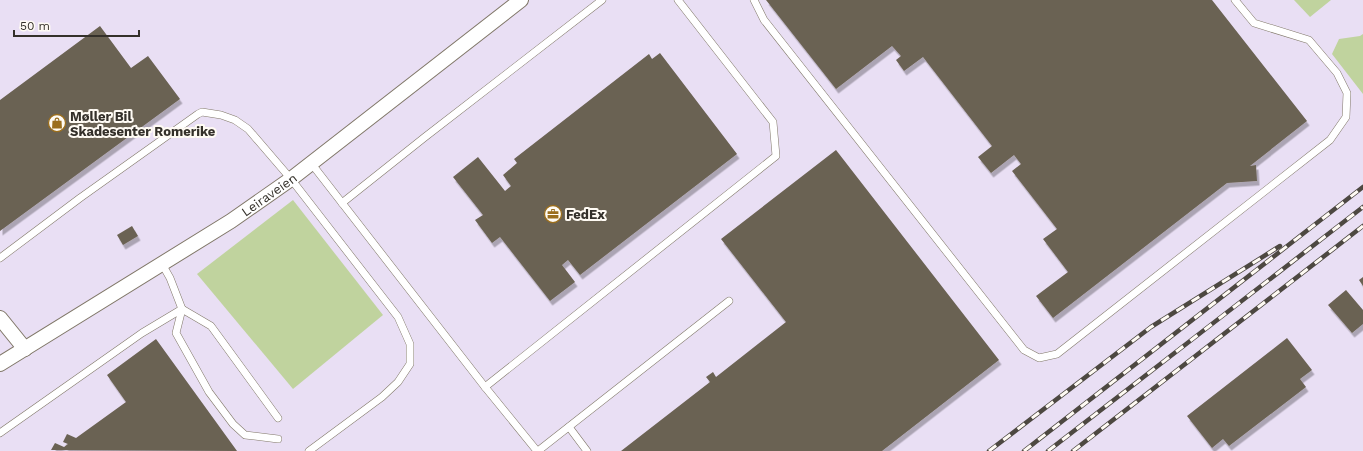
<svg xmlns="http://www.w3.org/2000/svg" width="1363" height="451" viewBox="0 0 1363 451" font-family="'Work Sans',sans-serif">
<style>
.industrial{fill:#e9dff4}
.green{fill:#c0d39e}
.building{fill:#6b6253;filter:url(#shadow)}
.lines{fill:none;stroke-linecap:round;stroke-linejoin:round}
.lane-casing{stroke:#817869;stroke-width:8}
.street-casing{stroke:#817869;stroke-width:16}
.lane{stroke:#fff;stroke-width:7}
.street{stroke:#fff;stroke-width:14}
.rail-casing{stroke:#4d4841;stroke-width:4.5}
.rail{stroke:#fffbf4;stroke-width:3;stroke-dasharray:9;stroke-linecap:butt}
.labels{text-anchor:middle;stroke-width:4;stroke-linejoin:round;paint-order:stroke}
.poi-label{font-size:13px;font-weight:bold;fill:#34302a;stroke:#fffbf4;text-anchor:start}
.street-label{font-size:13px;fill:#34302a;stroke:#fffbf4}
</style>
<defs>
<filter id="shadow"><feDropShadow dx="2.5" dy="4.5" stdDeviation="0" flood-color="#0004"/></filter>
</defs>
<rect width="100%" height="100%" fill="#f7eddb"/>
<rect class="industrial" x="0" y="0" width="1363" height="451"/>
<g class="green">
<path d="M1294 0H1331L1310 17Z"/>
<path d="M1363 34V94L1332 54 1339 39 1360 36Z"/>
<path d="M293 200 383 315 293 389 197 274Z"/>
</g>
<g class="building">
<path d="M766 0H1212L1307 121 1250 166 1256 165 1257 181 1227 183 1053 318 1036 296 1068 272 1043 239 1057 229 1012 171 1021 164 1014 155 991 173 978 157 992 146 923 57 904 71 896 60 901 56 892 46 836 89Z"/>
<path d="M100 26 131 68 148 56 180 99 0 231V100Z"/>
<path d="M660 53 737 154 580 275 568 260 562 265 575 282 550 301 500 237 492 243 475 220 483 215 453 177 478 157 505 191 511 186 503 175 517 163 514 159 649 54 652 59Z"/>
<path d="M836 150 999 360 882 451H621L710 382 706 377 713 372 716 377 786 322 721 239Z"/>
<path d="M132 226 138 236 123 245 117 235Z"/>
<path d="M1363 277V286L1359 280Z"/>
<path d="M1346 290 1363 310V324L1352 333 1328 305Z"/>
<path d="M1287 338 1312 370 1300 379 1306 387 1229 446 1223 439 1212 448 1187 416Z"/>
<path d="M156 339 237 451 51 450 55 443 64 447 68 444 63 442 67 434 76 438 126 402 107 375Z"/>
</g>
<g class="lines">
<g class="lane-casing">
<g id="lane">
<path d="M754 0 764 20 1024 350 1039 358 1057 354 1330 140 1346 117 1347 93 1337 73 1309 40 1254 23 1235 0"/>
<path d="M311 163 485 387 537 451"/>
<path d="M342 203 425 137 602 0"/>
<path d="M0 258 80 198 198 114 202 112 221 115 235 120 248 129 291 179 398 317 410 344V364L398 382 382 397 309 451"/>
<path d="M162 264 170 278 182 309 176 333 209 392 233 424 245 435 278 439"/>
<path d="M485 387 776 156 773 122 678 0"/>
<path d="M569 427 587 451"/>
<path d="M0 433 142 333 182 309 211 326 278 418"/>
<path d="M538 451 729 301"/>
</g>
</g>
<g class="street-casing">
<g id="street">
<path d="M0 318 25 349"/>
<path id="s1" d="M0 364 231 221 291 179 521 0"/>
</g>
</g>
<use href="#lane" class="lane"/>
<use href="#street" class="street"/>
<g class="rail-casing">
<g id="rail">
<path d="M989 451 1151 327 1280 246"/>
<path d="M1024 451 1363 187"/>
<path d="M1048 451 1363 207"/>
<path d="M1073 451 1363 226"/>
</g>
</g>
<use href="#rail" class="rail"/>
</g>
<defs>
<g id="shop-ring" transform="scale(0.9)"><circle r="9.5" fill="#fffbf4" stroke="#9b6e1d" stroke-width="1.5"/><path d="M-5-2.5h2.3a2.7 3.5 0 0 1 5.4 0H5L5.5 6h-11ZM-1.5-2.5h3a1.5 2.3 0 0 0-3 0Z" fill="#9b6e1d"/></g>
<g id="office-ring" transform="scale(0.9)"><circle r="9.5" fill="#fffbf4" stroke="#9b6e1d" stroke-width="1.5"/><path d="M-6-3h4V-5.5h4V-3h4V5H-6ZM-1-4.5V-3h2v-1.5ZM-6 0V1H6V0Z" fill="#9b6e1d"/></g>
</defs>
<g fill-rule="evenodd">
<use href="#shop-ring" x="57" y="123"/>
<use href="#office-ring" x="553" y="214"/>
</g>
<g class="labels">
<g class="poi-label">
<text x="70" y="121">Møller Bil<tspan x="70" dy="15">Skadesenter Romerike</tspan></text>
<text x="566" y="219">FedEx</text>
</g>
<g class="street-label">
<text dy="5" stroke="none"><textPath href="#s1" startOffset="318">Leiraveien</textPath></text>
</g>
</g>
<path d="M14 30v6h125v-6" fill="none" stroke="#34302a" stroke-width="2"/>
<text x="20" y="30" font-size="12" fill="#34302a" stroke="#fffbf4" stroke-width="3" paint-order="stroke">50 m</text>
</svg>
